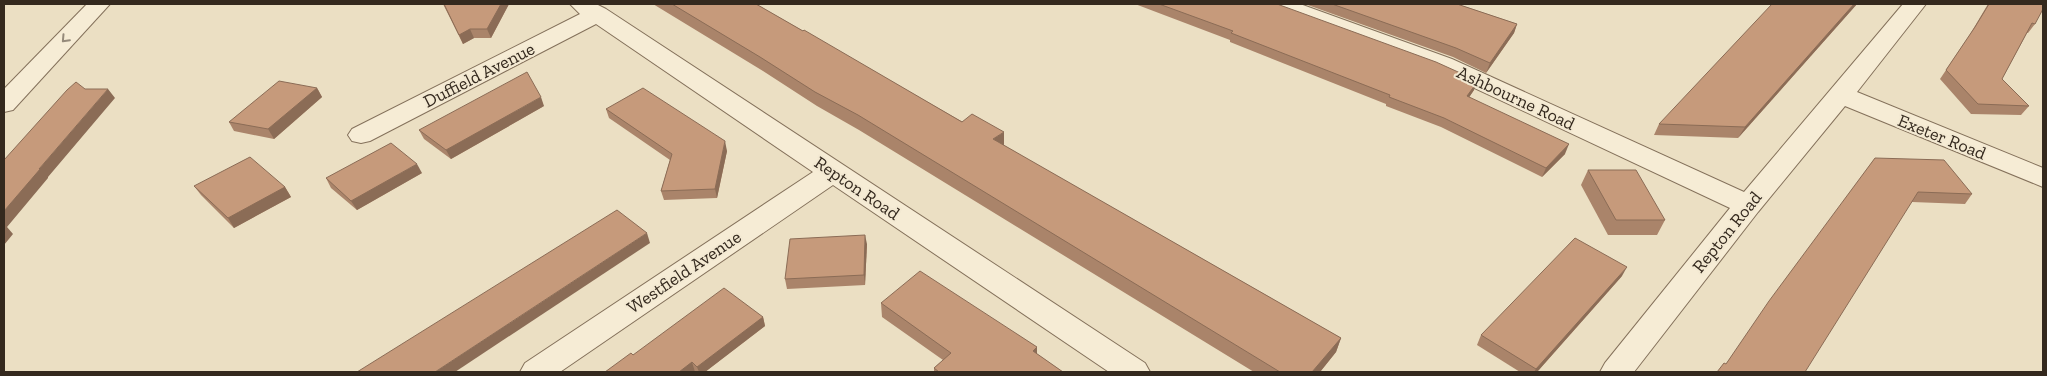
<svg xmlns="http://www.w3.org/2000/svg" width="2047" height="376" viewBox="0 0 2047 376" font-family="'Zilla Slab',serif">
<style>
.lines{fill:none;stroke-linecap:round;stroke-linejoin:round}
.minor-casing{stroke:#84715b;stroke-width:2}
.minor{fill:#f6ecd5;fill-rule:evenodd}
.wall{fill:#aa846a}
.shaded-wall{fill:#8b6c56}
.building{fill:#c69a7b;stroke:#8b6c56}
.oneway{stroke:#958a7a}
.labels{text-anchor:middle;stroke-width:4;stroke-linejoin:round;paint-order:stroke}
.street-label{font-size:18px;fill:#34291e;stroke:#f3e9d2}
</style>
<rect width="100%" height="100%" fill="#ebdfc3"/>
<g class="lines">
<g class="minor-casing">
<g id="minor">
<path d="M87 4H110L13 110 4 112V89Z"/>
<path d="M570 4H596L606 9 1145 363 1150 372H1109L833 185 560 372H520L525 363 813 172 596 24 370 141 361 143 352 141 348 135 352 129 580 14Z"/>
<path d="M1268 4H1300L1452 59 1744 192 1903 4H1926L1857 92 2043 168V187L1845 106 1758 212 1634 372H1600L1605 363 1730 208 1434 69 1271 9Z"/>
</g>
</g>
<use href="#minor" class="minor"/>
</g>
<g class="wall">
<path d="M443 4H509L491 38H474L463 44Z"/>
<path d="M653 4H756L1341 338 1336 352 1320 372H1254L859 130 817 106 763 71Z"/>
<path d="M1135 4H1277L1474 90 1469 97 1565 154 1542 177 1441 127 1386 106V104L1230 42V40Z"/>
<path d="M1305 4H1457L1517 24 1514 33 1486 73 1453 57Z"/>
<path d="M1857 4 1738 138 1654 135 1659 124Z"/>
<path d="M1988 4H2043L2035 24 2028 33H2027L2002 79 2029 106 2021 115 1971 114 1940 79 1969 36Z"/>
<path d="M317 88 322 97 274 139 234 131 229 122Z"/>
<path d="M544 106 451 159 424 139 419 130Z"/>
<path d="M606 109 727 151 717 198 664 200 661 191 670 160 609 118Z"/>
<path d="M1875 158 1972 194 1965 204 1912 202 1726 364Z"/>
<path d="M1588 170 1665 220 1657 235H1608L1581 185Z"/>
<path d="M422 173 357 210 331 188 326 178Z"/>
<path d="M194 186 285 187 291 197 234 228 201 195Z"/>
<path d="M867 244 865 285 787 289 785 279Z"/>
<path d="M1622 276 1537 372H1520L1477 345 1481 335Z"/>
<path d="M881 303 1037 354 1063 372H934V368L943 360 882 317Z"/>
<path d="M763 317 765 326 705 372H605L633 355Z"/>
</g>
<g class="shaded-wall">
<path d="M501 4H509L491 38 487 29Z"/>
<path d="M1854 4H1857L1738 138 1745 127Z"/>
<path d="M1517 24 1514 33 1486 73 1490 63Z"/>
<path d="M470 29 474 38 463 44 459 35Z"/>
<path d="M1478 81 1474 90 1464 105 1467 96Z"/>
<path d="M317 88 322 97 274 139 268 129Z"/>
<path d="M108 89 115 98 48 177V178L7 227 13 234 4 245V211L39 169Z"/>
<path d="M541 97 544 106 451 159 446 150Z"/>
<path d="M1004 132V146L993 139Z"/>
<path d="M725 141 727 151 717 198 715 189Z"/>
<path d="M1569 144 1565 154 1542 177 1546 168Z"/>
<path d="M417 164 422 173 357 210 351 201Z"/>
<path d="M285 187 291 197 234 228 228 218Z"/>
<path d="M647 233 650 243 455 372H435Z"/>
<path d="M865 235 867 244 865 285 864 275Z"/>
<path d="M1627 267 1622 276 1537 372H1534L1536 369Z"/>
<path d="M763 317 765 326 705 372H699L697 367Z"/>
<path d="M1341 338 1336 352 1320 372H1312Z"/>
<path d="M1037 347V361L1033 351Z"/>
<path d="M692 362 695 372H679Z"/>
</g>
<g class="building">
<path d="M444 4H501L487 29H470L459 35Z"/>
<path d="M672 4H756L803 31 804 30 962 122 972 114 1004 132 993 139 1341 338 1312 372H1280L858 115 815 92 760 57Z"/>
<path d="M1159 4H1277L1436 62 1478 81 1467 96 1569 144 1546 168 1444 118 1389 97 1390 95 1231 33 1233 31Z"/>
<path d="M1332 4H1457L1517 24 1490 63 1456 48Z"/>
<path d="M1772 4H1854L1745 127 1659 124Z"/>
<path d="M1989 4H2043V9L2035 24 2032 23 2002 79 2029 106 1978 104 1946 70 1975 27Z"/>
<path d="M527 72 541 97 446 150 419 130Z"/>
<path d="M279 81 317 88 268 129 229 122Z"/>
<path d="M76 82 85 89H108L39 169 41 168 4 211V160L67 90Z"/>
<path d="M643 88 725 141 715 189 661 191 672 154 606 109Z"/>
<path d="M391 143 417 164 351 201 326 178Z"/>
<path d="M250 157 285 187 228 218 194 186Z"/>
<path d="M1875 158 1944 160 1972 194 1918 192 1805 372H1717L1724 363 1726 364 1769 301Z"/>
<path d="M1588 170H1636L1665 220H1616Z"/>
<path d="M617 210 647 233 435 372H357Z"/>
<path d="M865 235 864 275 785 279 790 239Z"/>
<path d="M1575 238 1627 267 1536 369 1481 335Z"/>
<path d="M920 271 1037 347 1033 351 1063 372H939L934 368 951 353 881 303Z"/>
<path d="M724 288 763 317 697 367 692 362 679 372H605L631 353 633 355Z"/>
</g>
<defs><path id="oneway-chevron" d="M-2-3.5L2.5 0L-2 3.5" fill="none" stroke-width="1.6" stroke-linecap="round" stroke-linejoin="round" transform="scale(1.25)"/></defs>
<use class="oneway" href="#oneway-chevron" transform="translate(65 39) rotate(133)"/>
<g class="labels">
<g class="street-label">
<text transform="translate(479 75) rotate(-27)" y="6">Duffield Avenue</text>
<text transform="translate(1516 98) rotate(25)" y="6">Ashbourne Road</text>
<text transform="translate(1942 137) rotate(22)" y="6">Exeter Road</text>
<text transform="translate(857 188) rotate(34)" y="6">Repton Road</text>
<text transform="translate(1727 232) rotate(-51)" y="6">Repton Road</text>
<text transform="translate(684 272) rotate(-34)" y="6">Westfield Avenue</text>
</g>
</g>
<rect width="2047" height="376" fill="none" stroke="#34291e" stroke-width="10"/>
</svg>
